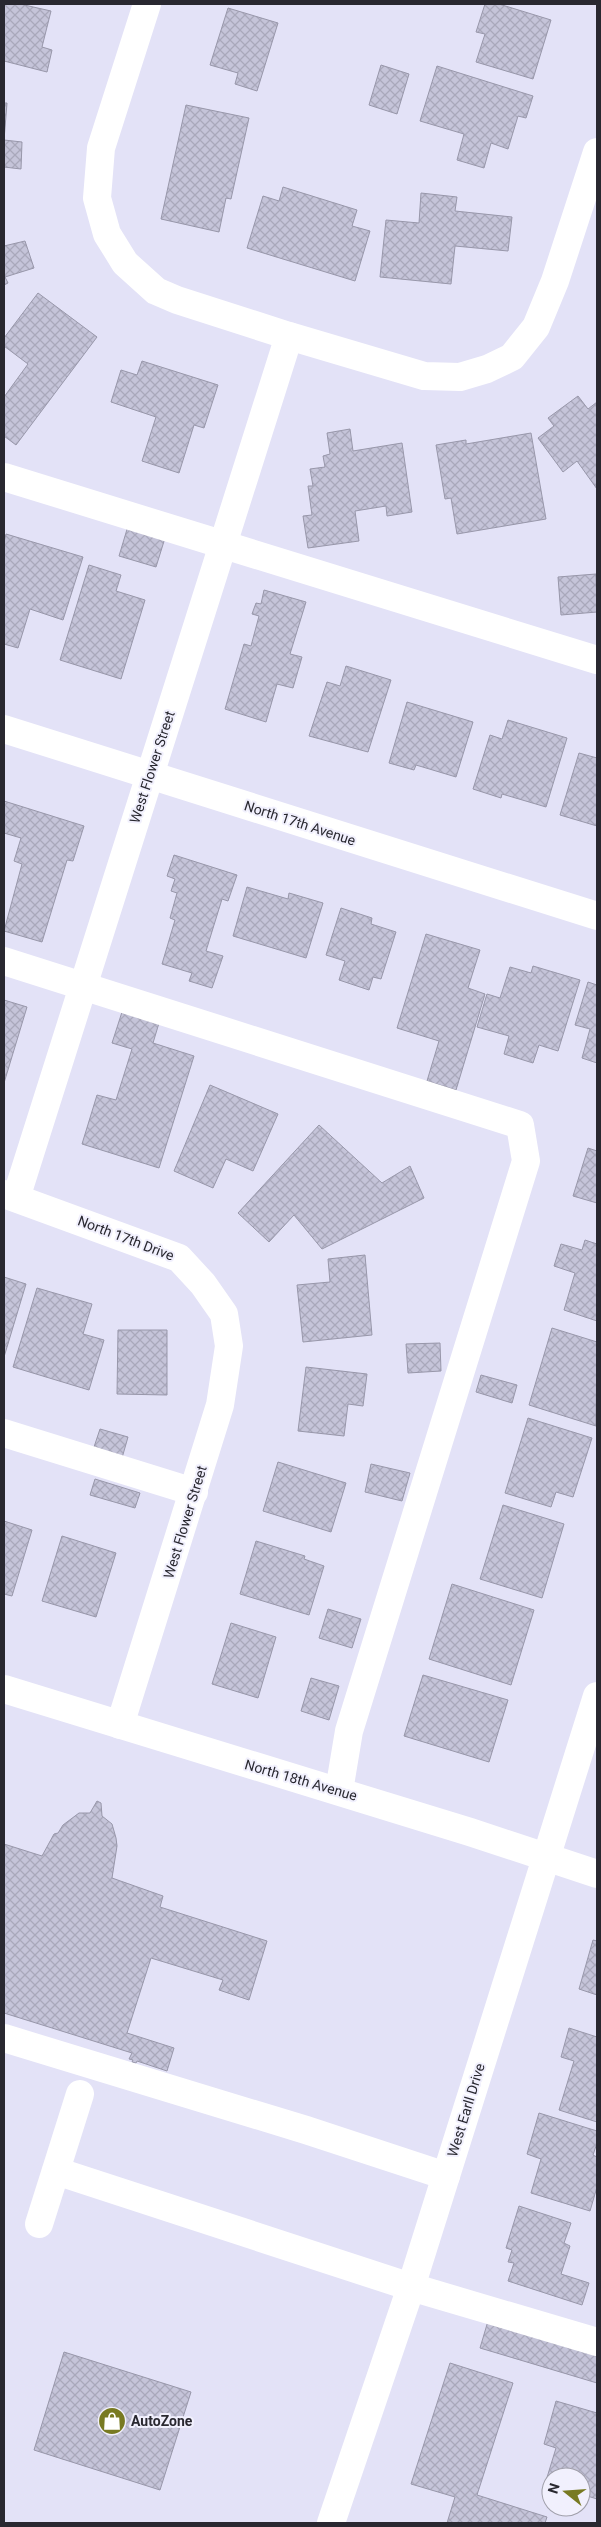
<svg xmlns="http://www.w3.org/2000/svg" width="601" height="2527" viewBox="0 0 601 2527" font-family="Roboto,sans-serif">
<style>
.building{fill:url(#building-cross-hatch);stroke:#9897aa}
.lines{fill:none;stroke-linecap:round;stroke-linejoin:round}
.minor{stroke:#fff;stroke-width:28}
.labels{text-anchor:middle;stroke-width:4;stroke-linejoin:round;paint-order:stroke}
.street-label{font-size:14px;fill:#292830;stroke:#f1f0fd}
.poi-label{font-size:14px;font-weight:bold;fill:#292830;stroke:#f1f0fd;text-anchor:start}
</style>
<defs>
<pattern id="building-cross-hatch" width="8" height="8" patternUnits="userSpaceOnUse" patternTransform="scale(1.25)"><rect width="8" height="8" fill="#c5c4d9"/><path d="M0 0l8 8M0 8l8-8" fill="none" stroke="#a9a8bb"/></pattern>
</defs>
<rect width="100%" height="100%" fill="#e3e2f7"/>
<g class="building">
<path d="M4 4H20L51 11 42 47 52 50 47 72 4 61Z"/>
<path d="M485 4H499L551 20 533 79 476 62 485 34 476 32Z"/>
<path d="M228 8 278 23 257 91 235 84 238 73 210 65Z"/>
<path d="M381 65 409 74 397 114 369 105Z"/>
<path d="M437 66 533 96 526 118 518 116 508 149 491 143 484 168 457 160 464 134 420 121Z"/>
<path d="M4 103H7L4 140 22 142 21 169 4 167Z"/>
<path d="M186 105 249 118 231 199 226 198 219 232 161 219Z"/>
<path d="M283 187 357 210 352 226 370 231 355 281 247 248 263 196 279 201Z"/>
<path d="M421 193 457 197 455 211 512 217 508 251 455 246 451 284 380 277 386 220 419 223Z"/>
<path d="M25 241 34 268 5 277 8 283 4 285V246Z"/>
<path d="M38 293 97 337 16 445 4 436V397L28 364 4 346V338Z"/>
<path d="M142 361 218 385 204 428 194 425 179 473 142 461 156 417 111 402 121 370 137 375Z"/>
<path d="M578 396 588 409 597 402V489L577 461 563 472 538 438 554 426 548 418Z"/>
<path d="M350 429 353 451 402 443 412 512 387 516 386 506 355 511 359 541 308 548 303 516 312 515 308 486H313L310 469 325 467 323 456 330 454 327 433Z"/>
<path d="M531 433 546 519 457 534 451 498 445 499 436 445 466 440V444Z"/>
<path d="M128 526 165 538 156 567 119 556Z"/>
<path d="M6 534 83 557 63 620 30 609 18 648 4 644V542Z"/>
<path d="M89 565 121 575 116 591 145 600 121 679 60 660Z"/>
<path d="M596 574 597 612 561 615 558 577Z"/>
<path d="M264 590 306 602 290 654 302 657 293 688 277 684 266 722 225 709 244 644 251 646 259 616 252 614 256 603 261 604Z"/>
<path d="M346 666 391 680 368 752 309 736 327 682 340 686Z"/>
<path d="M407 702 473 722 456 777 416 765 414 770 389 763Z"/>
<path d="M508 720 567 738 546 807 502 794 501 798 473 789 490 735 502 739Z"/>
<path d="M579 753 597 758V826L560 815Z"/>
<path d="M4 801 84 826 73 861 67 860 42 942 4 931 22 864 14 861 21 838 4 833Z"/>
<path d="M174 855 237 875 228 901 222 899 206 951 223 956 212 988 189 981 192 973 162 964 175 920 170 918 177 893 171 891 175 879 167 876Z"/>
<path d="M247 887 288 899 289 893 323 903 306 958 233 936Z"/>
<path d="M341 908 372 918 371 924 396 932 381 979 373 977 369 990 339 980 345 961 326 955Z"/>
<path d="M426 934 480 950 468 988 485 994 456 1090 427 1081 439 1041 397 1028Z"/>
<path d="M533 966 580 980 558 1051 539 1045 533 1063 504 1054 509 1036 477 1027 487 994 500 998 510 967 531 973Z"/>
<path d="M588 982 597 985V1063L582 1058 590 1029 575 1025Z"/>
<path d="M4 1000 27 1007 4 1083Z"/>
<path d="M122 1012 159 1023 153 1043 194 1056 159 1168 82 1144 97 1095 116 1100 132 1049 112 1043Z"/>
<path d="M210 1085 278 1114 253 1171 226 1159 213 1188 174 1171Z"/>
<path d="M319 1125 382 1183 410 1166 424 1198 322 1249 294 1215 269 1242 238 1213Z"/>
<path d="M588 1148 597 1151V1203L573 1196Z"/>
<path d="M585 1240 597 1244V1321L564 1310 575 1273 554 1266 561 1244 582 1250Z"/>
<path d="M365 1255 372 1335 303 1342 297 1285 330 1282 328 1259Z"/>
<path d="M4 1277 26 1284 4 1357Z"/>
<path d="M37 1288 92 1304 83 1334 104 1340 89 1390 13 1367Z"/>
<path d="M552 1328 597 1342 596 1426 529 1405Z"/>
<path d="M118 1330H167V1395L117 1394Z"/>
<path d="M440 1343 441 1371 408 1373 406 1344Z"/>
<path d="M306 1367 367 1374 363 1406 348 1404 344 1436 298 1431Z"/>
<path d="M481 1375 517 1385 512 1403 476 1392Z"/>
<path d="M528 1418 592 1438 573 1497 556 1492 551 1507 505 1493Z"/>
<path d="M100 1429 128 1437 122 1458 93 1450Z"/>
<path d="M278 1462 346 1483 331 1532 263 1511Z"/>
<path d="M371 1464 410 1473 402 1501 365 1492Z"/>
<path d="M95 1479 140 1493 135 1508 90 1495Z"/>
<path d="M503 1505 564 1524 542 1598 480 1579Z"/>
<path d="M4 1521 32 1530 12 1596 4 1594Z"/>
<path d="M62 1536 116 1553 96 1617 42 1601Z"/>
<path d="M256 1541 305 1556 304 1559 324 1566 309 1615 240 1594Z"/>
<path d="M452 1584 534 1610 511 1685 429 1659Z"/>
<path d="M328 1609 361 1619 352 1648 319 1638Z"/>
<path d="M231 1623 276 1637 258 1698 212 1684Z"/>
<path d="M423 1675 508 1700 489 1762 404 1736Z"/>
<path d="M311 1678 339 1686 329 1720 301 1711Z"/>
<path d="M97 1801 101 1803 102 1816 112 1824 116 1838 117 1846 112 1878 163 1896 160 1907 267 1941 249 2000 219 1990 223 1980 151 1958 127 2033 174 2048 167 2071 137 2061 136 2063 132 2062 133 2060 129 2059 132 2053 4 2013V1844L42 1856 54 1834 58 1833 63 1825 79 1813H90Z"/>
<path d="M593 1940 597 1941V1995L579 1989Z"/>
<path d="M569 2028 597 2037V2122L559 2110 574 2061 561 2057Z"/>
<path d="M539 2113 597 2131V2143L593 2155 597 2157V2187L590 2211 531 2193 541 2159 527 2154Z"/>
<path d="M519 2206 571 2223 564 2243 570 2246 561 2274 589 2283 582 2305 508 2281 514 2263 508 2262 512 2250 506 2248Z"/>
<path d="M488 2321 597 2354V2383L480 2348Z"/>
<path d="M64 2352 191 2392 160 2490 34 2450Z"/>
<path d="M450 2363 513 2383 477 2495 547 2517 545 2523H447L455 2497 411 2484Z"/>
<path d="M556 2401 597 2413V2499L581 2494V2477H551V2485L545 2484 556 2448 544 2444Z"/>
</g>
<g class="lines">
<g class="minor">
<path d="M147 4 101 148 97 198 107 234 125 263 156 291 177 300 289 336 424 376 460 377 487 369 512 357 536 327 555 281 597 152"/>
<path d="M4 477 597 660"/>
<path d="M4 729 597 916"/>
<path d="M4 961 520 1125 526 1161 349 1731 339 1791"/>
<path d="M4 1194 179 1258 203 1284 224 1314 229 1346 220 1405 120 1725"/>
<path d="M16 1198 289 336"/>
<path d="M4 1433 194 1492"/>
<path d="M4 1689 470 1832 597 1874"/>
<path d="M4 2038 306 2130 446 2176"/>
<path d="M56 2171 411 2287 597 2342"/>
<path d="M39 2224 80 2094"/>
<path d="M331 2523 411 2287 597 1696"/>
</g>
</g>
<defs>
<g id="shop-disc" transform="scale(1.4375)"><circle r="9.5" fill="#787a22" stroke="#f1f0fd"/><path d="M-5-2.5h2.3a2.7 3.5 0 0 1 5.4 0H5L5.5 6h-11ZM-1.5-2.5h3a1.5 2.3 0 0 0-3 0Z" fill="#fff"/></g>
</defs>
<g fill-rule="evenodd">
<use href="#shop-disc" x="112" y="2421"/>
</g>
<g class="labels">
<g class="street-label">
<text transform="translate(152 767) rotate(-72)" y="5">West Flower Street</text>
<text transform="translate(300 823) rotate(18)" y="5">North 17th Avenue</text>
<text transform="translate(126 1238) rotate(21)" y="5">North 17th Drive</text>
<text transform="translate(185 1522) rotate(-73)" y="5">West Flower Street</text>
<text transform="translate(301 1780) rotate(16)" y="5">North 18th Avenue</text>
<text transform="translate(466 2110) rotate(-73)" y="5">West Earll Drive</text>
</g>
<g class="poi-label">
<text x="131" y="2426">AutoZone</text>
</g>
</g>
<rect width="601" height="2527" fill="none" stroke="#292830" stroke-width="10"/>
<g transform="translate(566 2492) rotate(287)"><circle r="24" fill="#f1f0fd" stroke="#a1a0ab"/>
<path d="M0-4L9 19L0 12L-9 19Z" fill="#787a22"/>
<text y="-8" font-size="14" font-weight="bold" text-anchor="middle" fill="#292830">N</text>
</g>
</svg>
